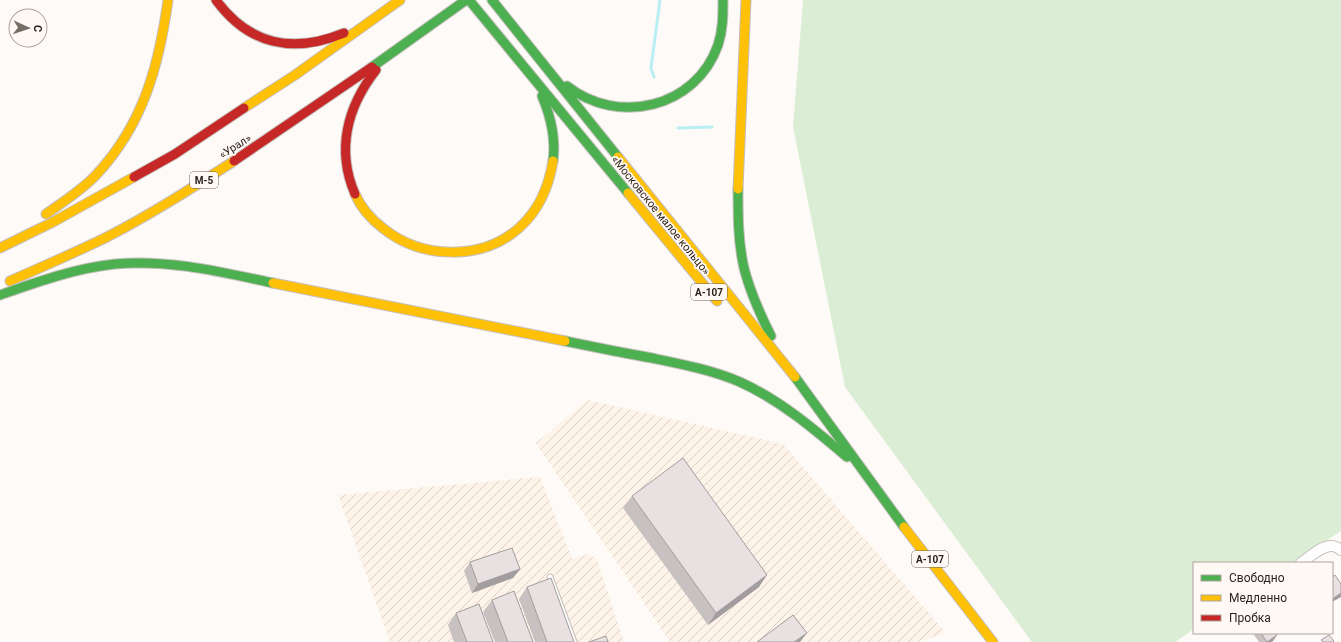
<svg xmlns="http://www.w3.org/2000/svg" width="1341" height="642" viewBox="0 0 1341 642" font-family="Roboto,sans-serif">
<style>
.industrial{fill:url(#industrial-furrows)}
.green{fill:#dbedd4}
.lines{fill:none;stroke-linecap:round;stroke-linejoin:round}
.stream{stroke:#b9eef3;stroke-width:3}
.lane-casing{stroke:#c5bfba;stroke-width:7}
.street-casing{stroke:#c5bfba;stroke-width:12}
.fast-casing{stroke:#c5bfba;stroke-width:11}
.slow-casing{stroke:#c5bfba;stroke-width:11}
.jam-casing{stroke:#c5bfba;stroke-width:11}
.lane{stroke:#fffefe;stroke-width:5}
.street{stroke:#fffefe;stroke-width:10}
.fast{stroke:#4caf50;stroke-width:9}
.slow{stroke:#ffc107;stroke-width:9}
.jam{stroke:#c62828;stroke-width:9}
.wall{fill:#c8c1c2}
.shaded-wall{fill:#a29d9e}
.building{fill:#e8e0e1;stroke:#a29d9e}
.labels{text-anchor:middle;stroke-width:3.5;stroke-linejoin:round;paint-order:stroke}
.shield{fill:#fff9f5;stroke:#6b625b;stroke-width:1}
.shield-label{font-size:10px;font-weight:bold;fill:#2c2219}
.street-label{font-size:11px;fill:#2c2219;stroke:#fff9f5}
</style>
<defs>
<pattern id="industrial-furrows" width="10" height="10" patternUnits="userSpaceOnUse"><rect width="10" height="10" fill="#fef3e8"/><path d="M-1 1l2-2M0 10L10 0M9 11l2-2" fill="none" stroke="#dad0c6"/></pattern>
</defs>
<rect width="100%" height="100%" fill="#fdfaf7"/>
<g class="industrial">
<path d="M588 400 783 444 946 633 917 642H670L536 443Z"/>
<path d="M540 477 572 559 588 554 597 559 624 642H390L338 495Z"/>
</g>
<path class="green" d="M803 0H1341V531L1293 563H1194V629L1175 642H1032L845 387 793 127Z"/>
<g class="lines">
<g class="stream">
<path d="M654 77 651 68 660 0"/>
<path d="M678 128 712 127"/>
</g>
<g class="lane-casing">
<path id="lane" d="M550 577 574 642"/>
</g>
<g class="street-casing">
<path id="street" d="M1301 563C1310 557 1322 545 1332 546 1336 546 1338 548 1341 550"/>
</g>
<g class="fast-casing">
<g id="fast">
<path d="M469 0 628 193"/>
<path d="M492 0 618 157"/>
<path d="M372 67 466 0"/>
<path d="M567 86C618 126 696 108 718 45 723 30 723 15 723 0"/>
<path d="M542 96C551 117 556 138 553 161"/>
<path d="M738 189C738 215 738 242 744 268 750 292 760 314 771 336"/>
<path d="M0 295C37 282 76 268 115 264 169 259 221 272 273 283"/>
<path d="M565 341C594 347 623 353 652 358 681 364 712 370 740 382 780 400 814 429 847 457"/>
<path d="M795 377 904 527"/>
</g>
</g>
<g class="slow-casing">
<g id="slow">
<path d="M244 108 295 75 400 0"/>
<path d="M618 157 795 377"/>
<path d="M738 189 746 0"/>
<path d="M628 193 717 301"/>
<path d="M355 194C361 208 372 220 384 229 422 259 482 261 519 228 538 211 549 186 553 161"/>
<path d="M46 214C63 202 82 190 96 175 143 125 159 66 168 0"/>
<path d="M0 248 53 222 134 177"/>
<path d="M10 281C42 267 74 253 105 238 150 215 192 188 234 161"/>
<path d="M273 283 565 341"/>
<path d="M904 527 993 642"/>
</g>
</g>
<g class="jam-casing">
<g id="jam">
<path d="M216 0C249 45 293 54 344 33"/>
<path d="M234 161 372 67"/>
<path d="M134 177 175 154 244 108"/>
<path d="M355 194C336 150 347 107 376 70"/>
</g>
</g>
<use href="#lane" class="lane"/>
<use href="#street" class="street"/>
<use href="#fast" class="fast"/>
<use href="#slow" class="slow"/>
<use href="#jam" class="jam"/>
</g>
<g class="wall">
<path d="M632 496 759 587 708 625 623 508Z"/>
<path d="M470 562 520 569 513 578 472 593 464 571Z"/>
<path d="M527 587 574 642H535L519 599Z"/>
<path d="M492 600 533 642H495L483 612Z"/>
<path d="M456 613 493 642H454L448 625Z"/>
<path d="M1255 633H1276L1277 635 1273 641 1271 642H1259L1254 635Z"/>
</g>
<g class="shaded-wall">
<path d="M520 569 513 578 472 593 478 584Z"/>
<path d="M767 575 759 587 708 625 716 613Z"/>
<path d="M1341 593V597L1332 602V599Z"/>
<path d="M807 633 800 642H794Z"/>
<path d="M1277 635 1273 641 1271 642H1266Z"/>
</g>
<g class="building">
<path d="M683 458 767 575 716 613 632 496Z"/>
<path d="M512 548 520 569 478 584 470 562Z"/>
<path d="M1335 575 1341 584V593L1332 599V577Z"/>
<path d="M551 578 574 642H547L527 587Z"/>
<path d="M514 591 533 642H508L492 600Z"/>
<path d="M479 604 493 642H467L456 613Z"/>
<path d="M793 615 807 633 794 642H757Z"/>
<path d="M1261 633H1276L1277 635 1267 642Z"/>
<path d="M1329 635 1334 641 1333 642H1323L1321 640Z"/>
<path d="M606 636 608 642H589Z"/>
</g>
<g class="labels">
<g class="shield">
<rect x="190" y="172" width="28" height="16" rx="3"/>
<rect x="691" y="284" width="36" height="16" rx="3"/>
<rect x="912" y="551" width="36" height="16" rx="3"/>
</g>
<g class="shield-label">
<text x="204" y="184">М-5</text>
<text x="709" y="296">А-107</text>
<text x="930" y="563">А-107</text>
</g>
<g class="street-label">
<text transform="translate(235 146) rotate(-32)" y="4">«Урал»</text>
<text transform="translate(661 215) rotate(51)" y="4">«Московское малое кольцо»</text>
</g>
</g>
<rect x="1193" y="562" width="140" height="72" fill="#fff9f5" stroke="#aba39d"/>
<rect x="1201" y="575" width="20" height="6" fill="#4caf50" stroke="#aba39d"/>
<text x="1229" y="582" font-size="12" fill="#2c2219">Свободно</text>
<rect x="1201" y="595" width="20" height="6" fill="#ffc107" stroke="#aba39d"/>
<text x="1229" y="602" font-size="12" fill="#2c2219">Медленно</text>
<rect x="1201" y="615" width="20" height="6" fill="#c62828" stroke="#aba39d"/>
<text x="1229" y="622" font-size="12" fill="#2c2219">Пробка</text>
<g transform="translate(28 28) rotate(93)"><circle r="19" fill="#fff9f5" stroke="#aba39d"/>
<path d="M0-3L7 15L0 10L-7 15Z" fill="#756e67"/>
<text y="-6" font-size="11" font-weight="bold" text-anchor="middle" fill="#2c2219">С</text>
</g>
</svg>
